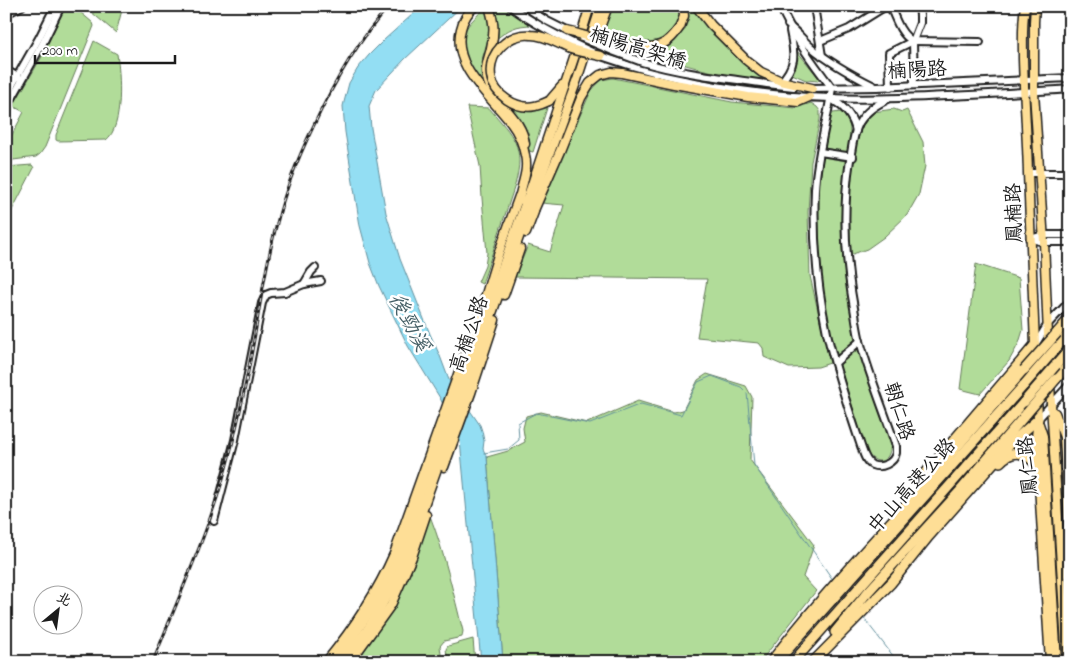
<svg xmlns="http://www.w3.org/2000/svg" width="1076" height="668" viewBox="0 0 1076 668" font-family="'Indie Flower','LXGW WenKai TC',sans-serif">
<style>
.green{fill:#b1dc99;stroke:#667c5a}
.water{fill:#93def3;stroke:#63909d}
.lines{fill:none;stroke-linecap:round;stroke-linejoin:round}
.stream{stroke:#63909d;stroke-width:1}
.minor-casing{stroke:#1c1c1c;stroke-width:10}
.major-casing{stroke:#1c1c1c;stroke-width:11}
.highway-casing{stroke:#1c1c1c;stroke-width:12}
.minor{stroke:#fff;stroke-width:6}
.major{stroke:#fede96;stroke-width:8}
.highway{stroke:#fede96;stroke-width:9}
.rail-casing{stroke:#1c1c1c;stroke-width:3}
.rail{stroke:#fff;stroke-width:1;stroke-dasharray:4;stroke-linecap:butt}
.minor-bridge-casing{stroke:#1c1c1c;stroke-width:10;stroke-linecap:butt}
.major-bridge-casing{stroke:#1c1c1c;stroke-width:11;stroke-linecap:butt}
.highway-bridge-casing{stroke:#1c1c1c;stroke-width:12;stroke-linecap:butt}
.minor-bridge{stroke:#fff;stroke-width:6}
.major-bridge{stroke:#fede96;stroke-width:8}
.highway-bridge{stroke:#fede96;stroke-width:9}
.labels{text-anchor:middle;stroke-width:5;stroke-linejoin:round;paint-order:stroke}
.street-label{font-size:20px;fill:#1c1c1c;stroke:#fff}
.water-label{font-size:21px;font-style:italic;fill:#466067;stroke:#fff}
</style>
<rect width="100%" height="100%" fill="#fff"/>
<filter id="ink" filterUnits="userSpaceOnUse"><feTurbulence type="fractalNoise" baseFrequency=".02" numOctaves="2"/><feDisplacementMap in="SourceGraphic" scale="10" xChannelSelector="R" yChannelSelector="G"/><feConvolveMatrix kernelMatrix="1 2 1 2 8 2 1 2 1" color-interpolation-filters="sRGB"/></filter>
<g filter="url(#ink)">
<g class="green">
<path d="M65 6H73L93 23 94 26 45 147 40 154 36 157 6 161V146L24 112 13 106 41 58Z"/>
<path d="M84 6H123L116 33Z"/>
<path d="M493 6H507L534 25C515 25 509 29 495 40Z"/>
<path d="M611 6H691L750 70 764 80C754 80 744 77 733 76 688 68 645 53 603 36L601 33Z"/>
<path d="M487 7 489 18 490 32 481 63 487 91C476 77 467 67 464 50 464 46 462 41 462 38 463 28 479 13 487 7Z"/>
<path d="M94 41 117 54C120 74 124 127 106 140L58 141 56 140V135Z"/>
<path d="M797 51 818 77 819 79 818 81 806 80 792 74 796 66Z"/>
<path d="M613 78 732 102 796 108 811 103 817 107 820 111V119L811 162 808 212 810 276 830 363 818 367 789 368 764 357 763 348 759 343 697 337 707 279 515 277 528 245 550 252 564 205 541 203 591 91 601 80Z"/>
<path d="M502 98 511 104 548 105 533 152 529 151 527 141Z"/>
<path d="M467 107 489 108C513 136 526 146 515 185L482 284 478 282 485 266 487 253 482 198 480 166Z"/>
<path d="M894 109 902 112 907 110 923 142 925 166 919 194 907 215 884 237 867 249 850 255 848 220 850 184 856 145 862 126 873 112Z"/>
<path d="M841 112C854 121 850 140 847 154L824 150 830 117 833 113Z"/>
<path d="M823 157 846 161C842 190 840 220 842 249 845 280 852 310 857 340L837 358C824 309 815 258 817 208 818 191 821 174 823 157Z"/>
<path d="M32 165 34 168 6 222V167Z"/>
<path d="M976 264 1019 278 1023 330 1019 343 1009 361 980 394 960 389Z"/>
<path d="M859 347 877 405 890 441C893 459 879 469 867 453L839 364Z"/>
<path d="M707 374 746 386 752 397 750 460 814 545 803 577 816 591 760 662H503L487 457 508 451 525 442 523 428 526 416 541 412 587 423 638 401 674 412 683 410 698 380Z"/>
<path d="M430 516C445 554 453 593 463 631L462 637 444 641 440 646 442 662H357L396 602 415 563Z"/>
<path d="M473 639 475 662H448L446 649 448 646Z"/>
</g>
<path class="water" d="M422 6H462L405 59 376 90 369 106 371 128 386 213 400 259 430 334 440 356 449 380 480 425 482 431 484 441 483 449 487 457 503 662H481L460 440 440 398 408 346 379 286 370 263 360 226 345 132 343 106 349 83 358 68 369 55 384 40Z"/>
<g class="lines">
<g class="stream">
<path d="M484 453 508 449 519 440 518 423 536 413 590 424 641 404 681 415 698 382 712 376 741 387 747 393 754 465 833 580"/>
<path d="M862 616 894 657"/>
</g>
<g class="minor-casing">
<g id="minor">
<path d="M780 6C793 36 812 62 832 88"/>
<path d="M814 6 822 56"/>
<path d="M890 6C895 18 901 36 913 41L980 42"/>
<path d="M6 14 22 6"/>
<path d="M788 25C797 32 803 40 811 47 830 63 852 75 874 86"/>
<path d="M820 41 849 29 886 6"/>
<path d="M601 56C672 81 756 96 831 98 870 100 909 98 949 96 989 94 1029 92 1070 89"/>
<path d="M6 70 20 78"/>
<path d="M767 84 794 87"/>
<path d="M779 84C797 65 795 55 790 31"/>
<path d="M914 85 913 41 920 23V16L919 6"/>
<path d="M890 87 889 53 913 41"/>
<path d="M809 88 877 87 1070 78"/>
<path d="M832 88C827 122 817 155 815 189 813 237 817 286 827 333 836 372 849 411 862 449 864 455 866 462 872 465 881 469 894 463 896 453 896 451 896 448 896 446 884 411 870 377 860 341 857 330 856 319 854 308 845 259 842 209 850 160 852 148 853 134 859 123 866 111 876 105 888 99"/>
<path d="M6 96 39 38 55 6"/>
<path d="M831 99C844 106 853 117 856 131"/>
<path d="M6 109 43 43 61 6"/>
<path d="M820 152 853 157"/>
<path d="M1028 173H1070"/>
<path d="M1030 239 1043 235H1070"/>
<path d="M1031 239 1044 242H1070"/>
<path d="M304 284 311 272 315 268"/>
<path d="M1035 345 1048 324 1070 301"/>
<path d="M835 363 860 341"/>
<path d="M1038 419 1070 384"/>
<path d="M214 521 235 440 262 303 266 295 271 293 285 292 304 284 321 281"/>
</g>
</g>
<g class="major-casing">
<g id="major">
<path d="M475 6C468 12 463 20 461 29 451 67 491 96 511 123 518 132 523 144 525 155 529 171 521 185 519 200"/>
<path d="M489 6C494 22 495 31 491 48 489 58 484 67 487 78 493 104 522 116 525 144"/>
<path d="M696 6 711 25 746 60 761 72 781 81 812 88"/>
<path d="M1025 6C1022 24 1023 41 1023 59 1024 97 1027 135 1028 173 1032 255 1034 337 1038 419L1036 437 1050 662"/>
<path d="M1035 6 1034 22V92L1044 242 1051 404 1067 662"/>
<path d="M680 27 684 16 683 6"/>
<path d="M595 38 599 30 608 6"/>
<path d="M549 101 562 86"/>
<path d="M532 215 560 151 581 98 590 83 600 75 611 72 622 73 674 84 748 97 798 102 809 97"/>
<path d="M526 233 534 212"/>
<path d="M504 295 520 249"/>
<path d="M1055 413 1064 437 1070 537"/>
<path d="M1039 424 1043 436 1057 662"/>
<path d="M444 467 471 393 495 320"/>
<path d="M326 662C353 629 377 593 394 554L483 304 498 255 519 196"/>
<path d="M334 662C361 628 382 595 400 555L531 187 574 58 590 6"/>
<path d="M342 662 367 630 389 593 406 556 529 209 577 80 598 15 600 6"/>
<path d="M350 662 391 605 412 557 426 515"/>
</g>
</g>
<g class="highway-casing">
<g id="highway">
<path d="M1057 333 1070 318"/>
<path d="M1057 347 1070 332"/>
<path d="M1056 365 1070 349"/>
<path d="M1056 379 1070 363"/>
<path d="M1000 462C1014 448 1027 452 1038 467"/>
<path d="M920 480 1035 345"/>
<path d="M835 632 867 593 960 491 1027 413"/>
<path d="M781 657 1024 385"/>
<path d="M771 662C816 602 869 547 919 491 954 451 988 410 1024 370"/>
<path d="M793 662 1024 402"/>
<path d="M813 662 891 583 929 536 1011 443 1038 419"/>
</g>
</g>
<use href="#minor" class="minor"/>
<use href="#major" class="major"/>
<use href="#highway" class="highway"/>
<g class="rail-casing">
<path id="rail" d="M153 662C180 593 212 525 230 453 240 414 248 374 255 334 261 297 267 259 277 223 285 190 298 158 313 127 333 84 357 42 389 6"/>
</g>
<use href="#rail" class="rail"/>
<g class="minor-bridge-casing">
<g id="minor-bridge">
<path d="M510 6C535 25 563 39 592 52"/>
<path d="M524 6 547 21 571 33"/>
<path d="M582 38C602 47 622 55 642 62 683 74 725 78 767 84"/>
</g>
</g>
<g class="major-bridge-casing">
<g id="major-bridge">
<path d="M567 31C591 37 636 53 660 45 669 42 675 34 680 27"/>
<path d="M549 101C545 103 540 105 535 106 516 110 494 95 491 76 488 53 508 33 531 35 545 35 558 44 571 49 580 52 591 54 601 56"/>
</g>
</g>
<g class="highway-bridge-casing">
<g id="highway-bridge">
<path d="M1024 370 1057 333"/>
<path d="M1024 385 1057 347"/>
<path d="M1024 402 1056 365"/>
<path d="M1027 413 1056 379"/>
</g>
</g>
<use href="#minor-bridge" class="minor-bridge"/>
<use href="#major-bridge" class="major-bridge"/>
<use href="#highway-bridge" class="highway-bridge"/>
</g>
</g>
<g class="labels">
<g class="street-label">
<text transform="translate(638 47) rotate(17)" y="7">楠陽高架橋</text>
<text transform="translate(917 69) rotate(-3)" y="7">楠陽路</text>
<text transform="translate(1013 213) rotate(-92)" y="7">鳳楠路</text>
<text transform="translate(468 334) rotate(-71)" y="7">高楠公路</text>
<text transform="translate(900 411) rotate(73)" y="7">朝仁路</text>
<text transform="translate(1027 466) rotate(-96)" y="7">鳳仁路</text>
<text transform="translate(911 485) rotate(-48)" y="7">中山高速公路</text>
</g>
<g class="water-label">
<text transform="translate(410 322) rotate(62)" y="7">後勁溪</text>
</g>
</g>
<rect width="1076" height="668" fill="none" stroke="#fff" stroke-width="25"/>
<rect x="12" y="12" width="1051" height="643" fill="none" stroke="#1c1c1c" stroke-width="2" filter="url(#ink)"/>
<g transform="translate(58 610) rotate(29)"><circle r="24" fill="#ffffff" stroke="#a4a4a4"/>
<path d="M0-4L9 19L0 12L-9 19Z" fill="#1c1c1c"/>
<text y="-8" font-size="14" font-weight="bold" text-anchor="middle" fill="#1c1c1c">北</text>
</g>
<path d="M35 55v8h140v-8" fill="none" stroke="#1c1c1c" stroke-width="2.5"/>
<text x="42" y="55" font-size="15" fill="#1c1c1c" stroke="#ffffff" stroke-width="4" paint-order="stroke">200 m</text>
</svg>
